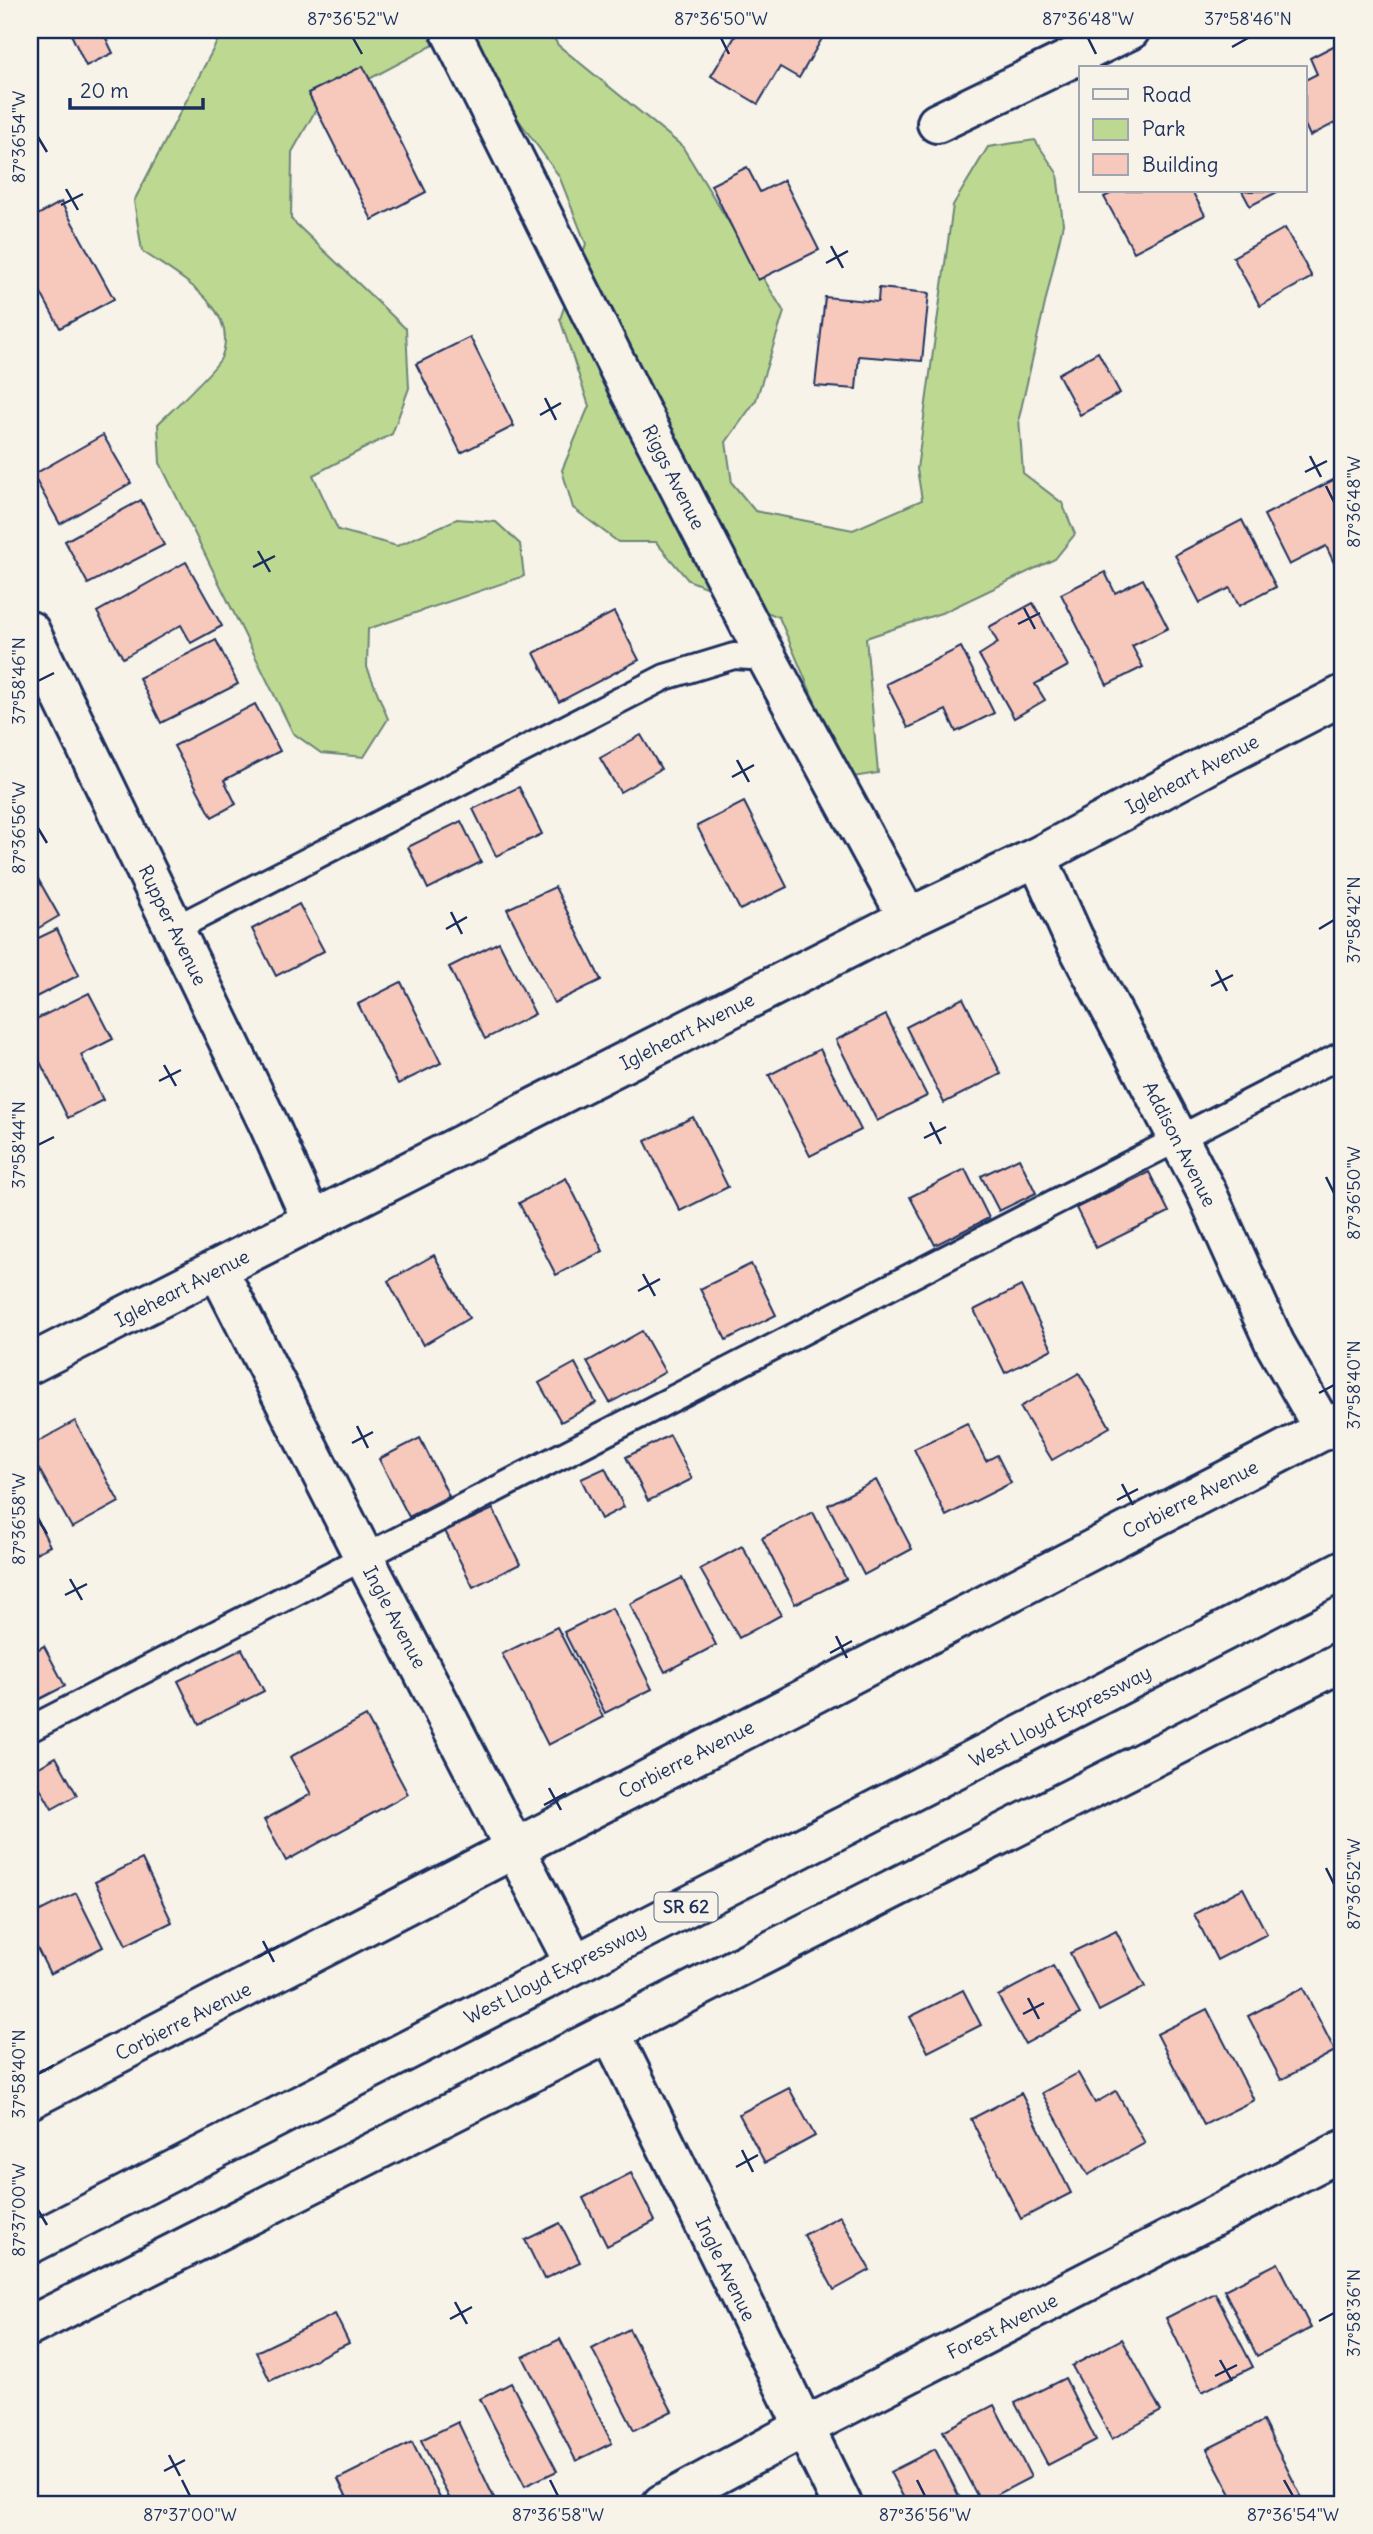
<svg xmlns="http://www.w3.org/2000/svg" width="1373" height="2534" viewBox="0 0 1373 2534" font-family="Delius,sans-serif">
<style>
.green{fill:#bdd991;stroke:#6c8478;stroke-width:2}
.building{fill:#f7c9bc;stroke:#1b2f5e;stroke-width:2}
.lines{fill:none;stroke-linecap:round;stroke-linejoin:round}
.lane-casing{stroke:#1b2f5e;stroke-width:30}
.street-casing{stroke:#1b2f5e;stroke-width:44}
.highway-casing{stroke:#1b2f5e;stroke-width:44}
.lane{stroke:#f7f3e8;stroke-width:24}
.street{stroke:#f7f3e8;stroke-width:38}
.highway{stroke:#f7f3e8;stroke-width:38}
.ticks{fill:none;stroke:#1b2f5e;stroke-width:2.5}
.labels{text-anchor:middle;stroke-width:5;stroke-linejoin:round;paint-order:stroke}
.shield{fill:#f7f3e8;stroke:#5d6a87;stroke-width:2}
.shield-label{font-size:18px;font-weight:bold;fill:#1b2f5e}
.street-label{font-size:19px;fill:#1b2f5e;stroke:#f7f3e8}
.neatline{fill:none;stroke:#1b2f5e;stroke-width:2.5}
.ticks-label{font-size:18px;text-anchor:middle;fill:#1b2f5e}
</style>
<rect width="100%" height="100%" fill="#f7f3e8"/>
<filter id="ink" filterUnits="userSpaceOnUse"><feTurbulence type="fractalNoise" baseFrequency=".0143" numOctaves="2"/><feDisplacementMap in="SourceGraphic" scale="14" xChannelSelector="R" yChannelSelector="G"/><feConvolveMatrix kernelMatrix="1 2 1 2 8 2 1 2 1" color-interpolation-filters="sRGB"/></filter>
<g filter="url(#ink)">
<path class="green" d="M226 30H549L558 45 682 146 784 312 756 400 726 442 732 483 755 511 853 530 922 500 917 469 953 205 988 147 1035 140 1057 173 1063 224 1019 418 1023 473 1062 503 1075 534 1055 559 944 612 866 638 878 773 847 778 779 617 688 580 656 542H618L573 508 562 470 589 406 560 319 586 244 559 176 456 33 318 106 292 152 291 219 406 329 409 388 392 434 313 475 338 530 397 546 457 519 496 522 520 544 524 576 368 629 367 667 388 719 364 757 321 753 293 733 160 463 158 424C169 413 217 368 221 358 242 308 176 275 142 251L134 201 220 36Z"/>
<g class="building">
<path d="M69 30H102L113 53 86 66Z"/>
<path d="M739 30H827L799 78 780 67 758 104 711 76Z"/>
<path d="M1343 41V119L1310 136 1305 125V80L1317 74 1310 58Z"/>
<path d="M363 66 426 192 372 220 308 93Z"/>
<path d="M747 167 760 192 784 180 819 250 758 280 711 185Z"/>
<path d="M1116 191H1192L1205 215 1134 252 1104 197Z"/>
<path d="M1242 191H1279L1250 206Z"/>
<path d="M61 202 114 299 60 328 30 273V219Z"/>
<path d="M1285 228 1312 277 1260 306 1233 257Z"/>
<path d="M879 288 929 293 922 361 859 356 856 389 815 386 825 297 878 302Z"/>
<path d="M470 337 514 426 461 453 416 364Z"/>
<path d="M1098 352 1120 393 1080 415 1058 374Z"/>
<path d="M103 435 131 483 60 524 33 475Z"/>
<path d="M1337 478 1343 491V563L1336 567 1326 546 1289 565 1264 515Z"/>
<path d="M141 500 164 545 88 584 65 541Z"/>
<path d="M1242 520 1276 587 1239 606 1230 588 1200 603 1175 555Z"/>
<path d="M186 562 222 626 191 643 181 625 123 658 97 612Z"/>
<path d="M1105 572 1115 593 1143 579 1168 628 1132 646 1143 667 1107 685 1061 594Z"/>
<path d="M1033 603 1068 666 1035 684 1045 700 1014 718 979 655 998 643 989 627Z"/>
<path d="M614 612 639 660 559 702 534 653Z"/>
<path d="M216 640 238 684 161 723 139 678Z"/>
<path d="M961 647 994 713 956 732 946 710 908 728 886 684Z"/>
<path d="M255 704 280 751 224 780 236 804 212 817 174 746Z"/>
<path d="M641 735 661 769 620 792 600 758Z"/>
<path d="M519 787 542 834 496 856 473 809Z"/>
<path d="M744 802 787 887 740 910 697 826Z"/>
<path d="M461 821 481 862 428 889 408 847Z"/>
<path d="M33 870 59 916 30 933V872Z"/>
<path d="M555 887 601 980 554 1003 507 909Z"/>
<path d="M299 904 324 951 276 976 252 929Z"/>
<path d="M57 929 79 975 30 1000V942Z"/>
<path d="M499 942 535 1014 485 1039 449 967Z"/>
<path d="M401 982 441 1063 398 1084 358 1004Z"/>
<path d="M89 993 113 1039 81 1055 103 1100 68 1118 30 1042V1022Z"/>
<path d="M963 998 1001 1074 944 1103 906 1027Z"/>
<path d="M886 1015 927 1096 877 1121 836 1040Z"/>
<path d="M820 1049 861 1130 810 1156 769 1075Z"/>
<path d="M693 1117 728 1187 680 1211 645 1141Z"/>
<path d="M1019 1158 1036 1193 999 1211 981 1176Z"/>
<path d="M965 1169 989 1218 935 1245 910 1197Z"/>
<path d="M1149 1172 1169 1212 1096 1248 1076 1208Z"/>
<path d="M566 1178 603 1251 556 1275 519 1203Z"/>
<path d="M434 1255 469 1318 423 1345 388 1281Z"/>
<path d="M751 1264 776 1315 726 1340 700 1289Z"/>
<path d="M1021 1286 1052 1349 1005 1373 974 1310Z"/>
<path d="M642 1331 665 1372 610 1403 587 1362Z"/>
<path d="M575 1363 596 1403 561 1422 539 1383Z"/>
<path d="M1079 1373 1110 1427 1052 1460 1020 1407Z"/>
<path d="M75 1421 119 1502 72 1528 30 1453V1446Z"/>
<path d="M967 1423 986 1461 997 1455 1011 1483 946 1516 914 1449Z"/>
<path d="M670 1435 692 1479 648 1501 626 1457Z"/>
<path d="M420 1438 449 1496 409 1517 379 1459Z"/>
<path d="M605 1468 624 1507 601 1519 581 1479Z"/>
<path d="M876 1480 912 1549 864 1575 828 1505Z"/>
<path d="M30 1505 50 1546 30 1556Z"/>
<path d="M493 1509 520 1564 473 1587 445 1531Z"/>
<path d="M813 1512 846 1579 795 1604 762 1538Z"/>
<path d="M742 1546 781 1615 739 1638 700 1569Z"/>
<path d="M682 1578 716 1645 665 1672 630 1604Z"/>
<path d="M612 1608 652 1689 605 1713 564 1632Z"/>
<path d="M557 1627 603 1717 548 1745 502 1654Z"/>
<path d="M44 1646 65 1686 30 1704V1654Z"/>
<path d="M242 1649 264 1691 199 1724 178 1681Z"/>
<path d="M366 1716 408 1794 286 1861 264 1820 311 1794 290 1757Z"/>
<path d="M56 1757 77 1795 52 1809 31 1772Z"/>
<path d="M142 1859 172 1922 126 1945 95 1882Z"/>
<path d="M1243 1888 1267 1934 1217 1960 1194 1914Z"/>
<path d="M76 1893 103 1947 50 1974 30 1934V1916Z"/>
<path d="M1116 1931 1145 1987 1099 2011 1070 1953Z"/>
<path d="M1053 1966 1080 2014 1025 2044 998 1996Z"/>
<path d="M1303 1988 1335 2051 1281 2080 1248 2016Z"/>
<path d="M963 1990 981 2025 928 2052 910 2017Z"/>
<path d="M1207 2009 1254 2100 1204 2125 1157 2034Z"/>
<path d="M1078 2073 1095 2103 1116 2091 1145 2143 1088 2175 1042 2093Z"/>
<path d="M789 2088 815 2136 765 2163 739 2114Z"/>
<path d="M1021 2093 1071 2193 1021 2219 971 2119Z"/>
<path d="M631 2173 655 2221 607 2246 583 2198Z"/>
<path d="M840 2216 870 2270 834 2290 804 2235Z"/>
<path d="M560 2223 580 2262 544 2279 525 2240Z"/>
<path d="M1278 2263 1311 2328 1257 2356 1224 2290Z"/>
<path d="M1215 2293 1253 2367 1202 2392 1166 2318Z"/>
<path d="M335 2314 349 2343 270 2381 256 2352Z"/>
<path d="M629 2329 672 2411 634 2430 592 2349Z"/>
<path d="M560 2339 612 2443 576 2461 523 2357Z"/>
<path d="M1122 2339 1161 2411 1112 2439 1072 2366Z"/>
<path d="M1065 2378 1096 2440 1048 2465 1015 2403Z"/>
<path d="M511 2383 557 2471 525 2486 480 2399Z"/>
<path d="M994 2405 1031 2477 981 2503 943 2431Z"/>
<path d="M1263 2421 1301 2496 1285 2504H1236L1207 2449Z"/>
<path d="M458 2422 496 2502 491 2504H452L421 2440Z"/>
<path d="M412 2442 443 2504H350L338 2479Z"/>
<path d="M935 2449 963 2504H907L890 2472Z"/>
</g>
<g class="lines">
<g class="lane-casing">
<g id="lane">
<path d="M174 929 665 677 734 656 767 658"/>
<path d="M30 1729 1343 1054"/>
</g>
</g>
<g class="street-casing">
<g id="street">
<path d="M450 30 631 393 761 647 908 918"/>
<path d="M937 123 1130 30"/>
<path d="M30 631 270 1127 312 1221"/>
<path d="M1037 857 1073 937 1206 1191 1275 1344 1324 1430"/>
<path d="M218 1270 371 1571 574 1963"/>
<path d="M30 1364 908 918 1037 857 1215 761 1343 695"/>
<path d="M611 2033 842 2504"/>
<path d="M30 2099 1343 1420"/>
<path d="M662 2504 803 2428 1343 2150"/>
</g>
</g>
<g class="highway-casing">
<g id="highway">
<path d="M30 2244C467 2018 906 1796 1343 1570"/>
<path d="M30 2326 1343 1661"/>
</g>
</g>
<use href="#lane" class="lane"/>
<use href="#street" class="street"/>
<use href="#highway" class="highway"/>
</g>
</g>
<path class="ticks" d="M353 38 362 54M721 38 729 54M1088 38 1096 54M1232 47 1248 38M38 137 47 152M66 189 78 210M61 205 83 194M831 246 843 268M826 263 848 251M545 398 556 420M540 415 561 403M1310 456 1321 477M1305 472 1327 461M1326 486 1334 502M258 551 270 572M253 567 275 556M1024 608 1035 629M1018 624 1040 613M38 681 54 673M737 760 749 782M732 777 754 765M38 828 47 843M451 912 462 934M446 929 467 917M1319 929 1334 920M1216 970 1227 991M1211 986 1233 975M164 1065 176 1086M159 1081 181 1070M930 1122 941 1144M924 1138 946 1127M38 1145 54 1137M1326 1177 1334 1193M643 1274 655 1296M638 1291 660 1279M1319 1393 1334 1385M357 1426 368 1448M352 1443 373 1432M1122 1484 1133 1505M1117 1500 1138 1489M38 1519 47 1534M70 1579 82 1600M65 1595 87 1584M836 1636 847 1658M830 1653 852 1641M549 1788 561 1810M544 1805 566 1793M1326 1868 1334 1884M263 1941 274 1962M258 1957 279 1946M1028 1998 1039 2019M1023 2014 1044 2003M38 2074 54 2065M742 2150 753 2172M736 2167 758 2155M38 2210 47 2225M455 2302 467 2324M450 2319 472 2307M1319 2321 1334 2313M1220 2360 1232 2381M1215 2376 1237 2365M169 2455 180 2476M164 2471 185 2460M182 2480 190 2496M550 2480 558 2496M917 2480 925 2496M1284 2480 1293 2496"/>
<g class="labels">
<rect class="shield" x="654.5" y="1892.5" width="63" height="29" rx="5"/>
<g class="shield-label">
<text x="686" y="1913">SR 62</text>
</g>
<g class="street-label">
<text transform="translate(674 477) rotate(63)" y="7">Riggs Avenue</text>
<text transform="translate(1192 774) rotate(-28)" y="7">Igleheart Avenue</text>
<text transform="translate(173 925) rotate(64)" y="7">Rupper Avenue</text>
<text transform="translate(687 1031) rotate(-27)" y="7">Igleheart Avenue</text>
<text transform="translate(1180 1144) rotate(63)" y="7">Addison Avenue</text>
<text transform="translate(182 1288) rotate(-27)" y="7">Igleheart Avenue</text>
<text transform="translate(1190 1499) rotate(-27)" y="7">Corbierre Avenue</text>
<text transform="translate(395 1617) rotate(62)" y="7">Ingle Avenue</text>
<text transform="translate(1060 1716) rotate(-27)" y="7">West Lloyd Expressway</text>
<text transform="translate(686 1759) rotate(-27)" y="7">Corbierre Avenue</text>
<text transform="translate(555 1973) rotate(-27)" y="7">West Lloyd Expressway</text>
<text transform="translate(183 2021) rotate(-27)" y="7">Corbierre Avenue</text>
<text transform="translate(726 2269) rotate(64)" y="7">Ingle Avenue</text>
<text transform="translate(1002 2326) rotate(-27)" y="7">Forest Avenue</text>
</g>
</g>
<rect width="1373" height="2534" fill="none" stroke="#f7f3e8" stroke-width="77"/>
<rect x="1079" y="66" width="228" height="126" fill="#f7f3e8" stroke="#9fa5b1" stroke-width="2"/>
<rect x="1093" y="89" width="35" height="10" fill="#f7f3e8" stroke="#9fa5b1" stroke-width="2"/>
<text x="1142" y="102" font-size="21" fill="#1b2f5e">Road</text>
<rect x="1093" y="119" width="35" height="21" fill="#bdd991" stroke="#9fa5b1" stroke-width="2"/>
<text x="1142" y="136" font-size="21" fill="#1b2f5e">Park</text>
<rect x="1093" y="154" width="35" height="21" fill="#f7c9bc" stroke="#9fa5b1" stroke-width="2"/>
<text x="1142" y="172" font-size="21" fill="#1b2f5e">Building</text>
<path d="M70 98v10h133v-10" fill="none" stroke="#1b2f5e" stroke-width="3.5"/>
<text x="80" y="98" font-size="21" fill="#1b2f5e" stroke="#f7f3e8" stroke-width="5" paint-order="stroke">20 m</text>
<rect x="38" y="38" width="1296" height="2458" class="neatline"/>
<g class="ticks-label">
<text x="353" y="25">87°36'52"W</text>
<text x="721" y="25">87°36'50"W</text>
<text x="1088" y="25">87°36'48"W</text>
<text x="1248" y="25">37°58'46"N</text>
<text transform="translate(19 137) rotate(-90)" y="6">87°36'54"W</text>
<text transform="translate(1354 502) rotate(-90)" y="6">87°36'48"W</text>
<text transform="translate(19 681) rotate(-90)" y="6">37°58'46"N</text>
<text transform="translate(19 828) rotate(-90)" y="6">87°36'56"W</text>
<text transform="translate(1354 920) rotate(-90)" y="6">37°58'42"N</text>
<text transform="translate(19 1145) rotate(-90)" y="6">37°58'44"N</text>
<text transform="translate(1354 1193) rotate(-90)" y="6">87°36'50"W</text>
<text transform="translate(1354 1385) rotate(-90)" y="6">37°58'40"N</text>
<text transform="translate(19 1519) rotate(-90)" y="6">87°36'58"W</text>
<text transform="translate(1354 1884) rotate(-90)" y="6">87°36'52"W</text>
<text transform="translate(19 2074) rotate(-90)" y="6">37°58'40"N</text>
<text transform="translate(19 2210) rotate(-90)" y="6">87°37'00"W</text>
<text transform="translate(1354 2313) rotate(-90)" y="6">37°58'36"N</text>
<text x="190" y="2521">87°37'00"W</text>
<text x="558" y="2521">87°36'58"W</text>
<text x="925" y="2521">87°36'56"W</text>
<text x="1293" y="2521">87°36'54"W</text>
</g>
</svg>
